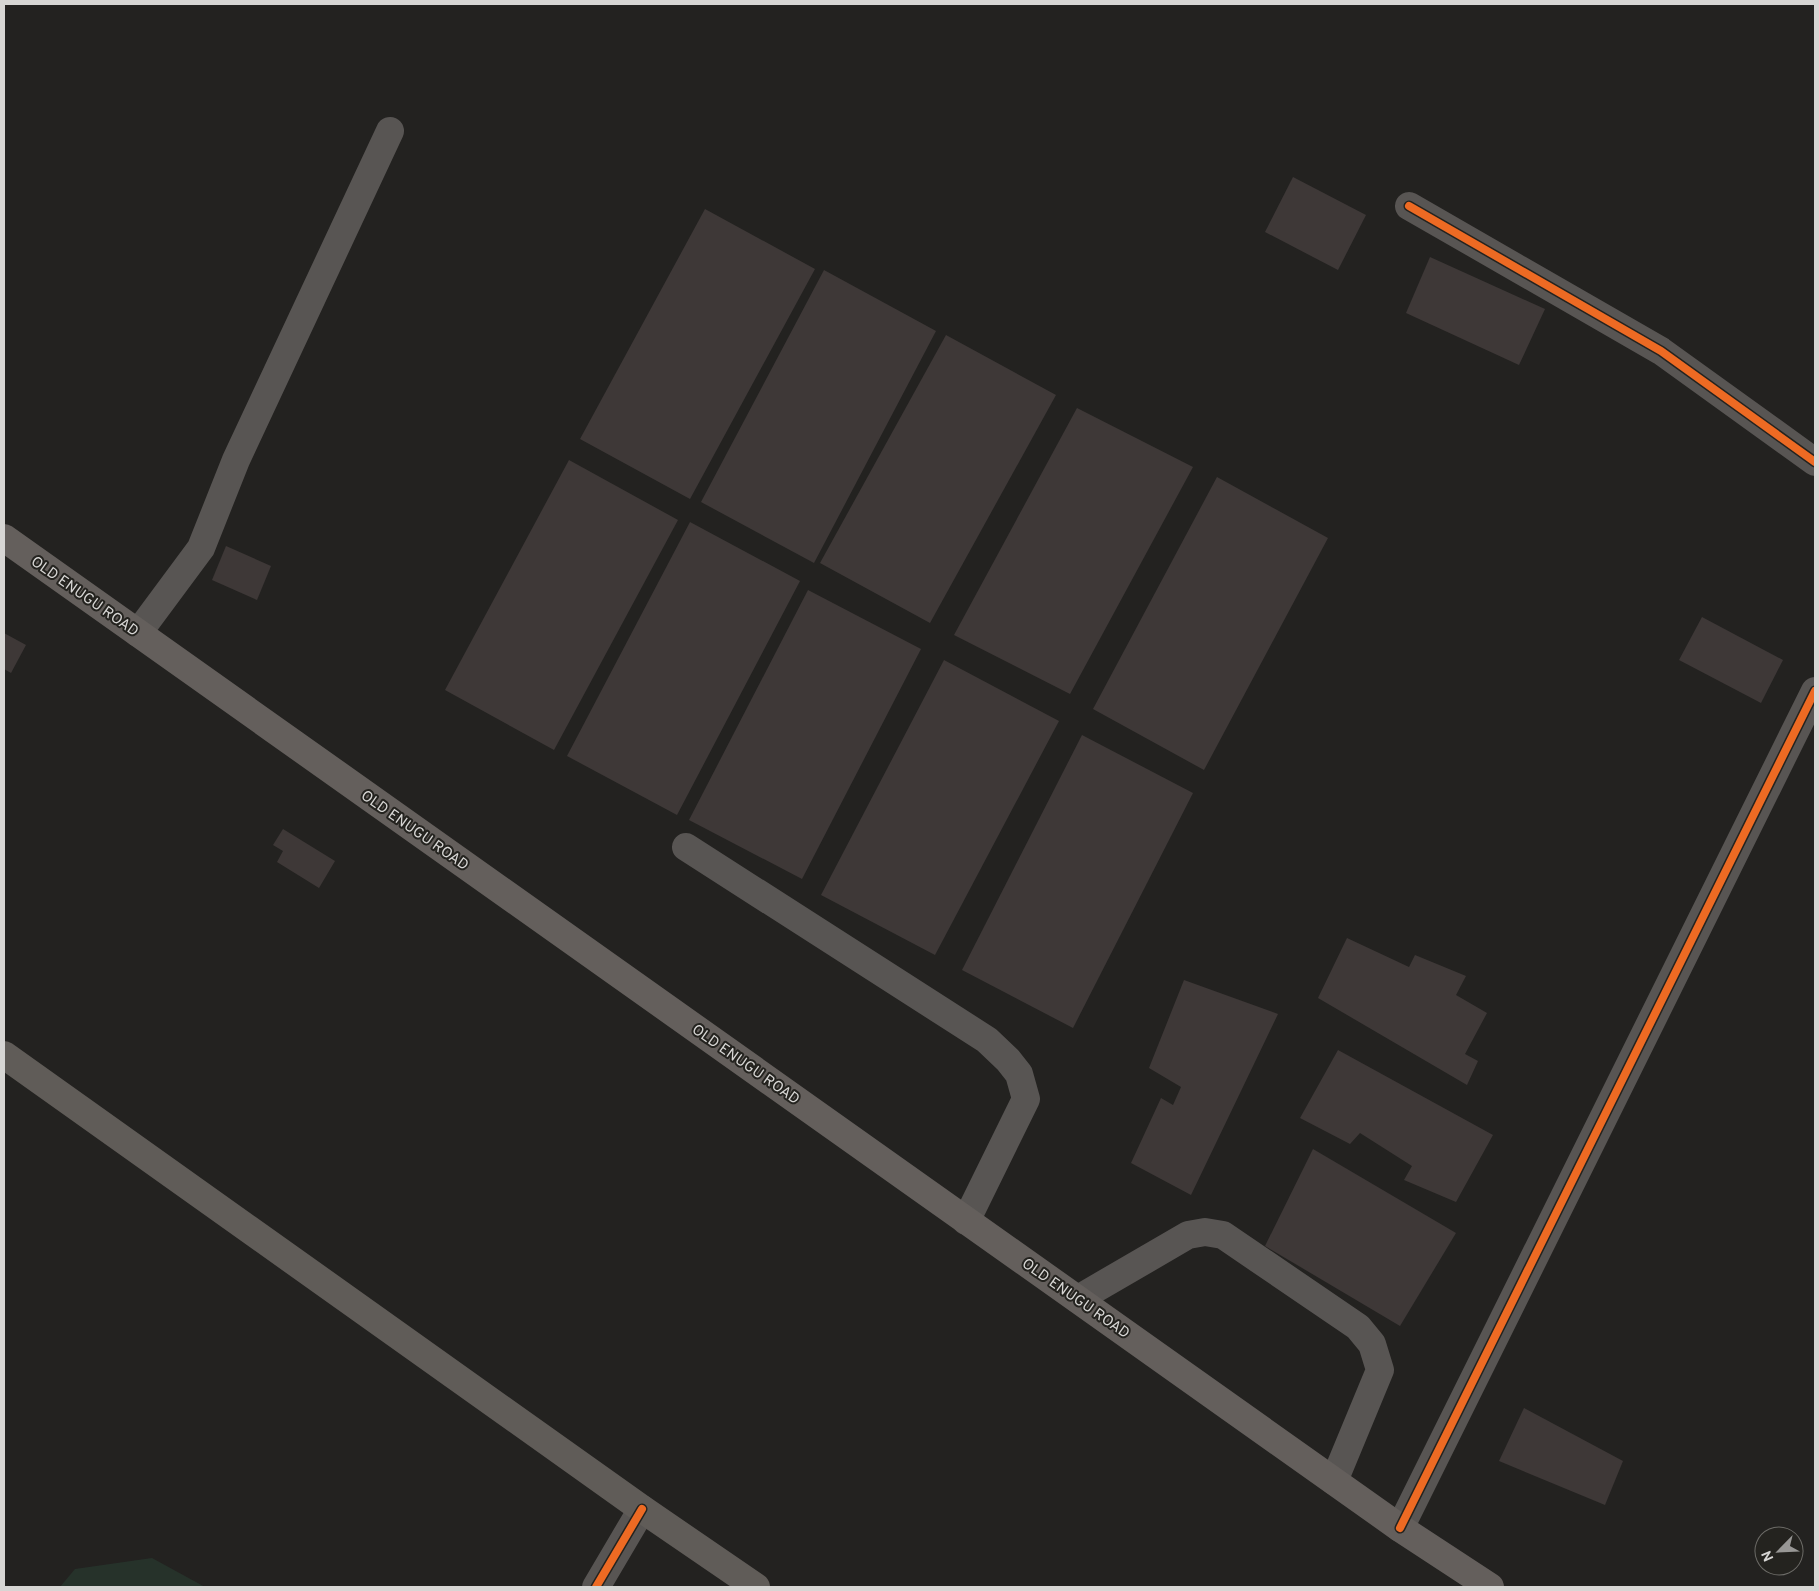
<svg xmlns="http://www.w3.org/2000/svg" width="1819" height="1591" viewBox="0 0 1819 1591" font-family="Overpass,sans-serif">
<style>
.green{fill:#26322a}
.building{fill:#3e3837}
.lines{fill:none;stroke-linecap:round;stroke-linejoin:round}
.minor{stroke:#585553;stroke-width:28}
.major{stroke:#645f5c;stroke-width:28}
.highway{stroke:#605c58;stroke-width:28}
.cycleway-casing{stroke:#24231f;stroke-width:11}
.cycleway{stroke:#ed6a23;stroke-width:8}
.labels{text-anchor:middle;stroke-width:4;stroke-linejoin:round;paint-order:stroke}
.street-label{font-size:15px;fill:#d7d6d4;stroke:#24231f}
</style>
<rect width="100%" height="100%" fill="#232220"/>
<path class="green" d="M152 1558 205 1587H60L75 1569Z"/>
<g class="building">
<path d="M1293 177 1366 215 1338 270 1265 232Z"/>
<path d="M705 209 815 269 690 499 580 439Z"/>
<path d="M1430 257 1545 309 1519 365 1406 313Z"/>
<path d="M824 270 936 331 814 563 701 502Z"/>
<path d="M946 335 1056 395 930 623 820 563Z"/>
<path d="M1077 408 1193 467 1070 694 954 635Z"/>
<path d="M569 460 678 520 554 750 445 690Z"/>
<path d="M1217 477 1328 538 1204 770 1093 709Z"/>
<path d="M690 522 800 581 677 815 567 756Z"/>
<path d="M226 546 271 566 257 600 212 580Z"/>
<path d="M808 590 921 649 802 879 689 820Z"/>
<path d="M1702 617 1783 660 1761 703 1679 660Z"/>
<path d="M4 633 26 645 11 673 4 669Z"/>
<path d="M944 660 1059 721 935 955 821 895Z"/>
<path d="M1082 735 1193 793 1073 1028 962 970Z"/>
<path d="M283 829 335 861 319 888 277 862 283 851 273 845Z"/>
<path d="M1347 938 1409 967 1415 955 1466 976 1456 995 1487 1013 1465 1054 1478 1061 1467 1085 1318 998Z"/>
<path d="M1184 980 1278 1014 1191 1195 1131 1163 1161 1098 1173 1105 1181 1087 1149 1068Z"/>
<path d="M1338 1050 1493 1135 1456 1202 1404 1180 1412 1166 1360 1133 1350 1144 1300 1118Z"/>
<path d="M1313 1149 1456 1233 1400 1326 1265 1246Z"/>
<path d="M1524 1408 1623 1461 1605 1505 1499 1461Z"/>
</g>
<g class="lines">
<g class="minor">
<path d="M1409 206 1661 351 1815 462"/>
<path d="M138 633 201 548 236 460 390 131"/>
<path d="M686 847 987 1040 1008 1060 1019 1074 1026 1099 966 1221"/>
<path d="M1078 1299 1188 1235 1205 1232 1223 1235 1358 1327 1372 1344 1380 1370 1334 1481"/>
<path d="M1400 1528 1815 691"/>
<path d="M596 1587 642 1509"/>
</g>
<path class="major" d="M4 538 1400 1528 1490 1587"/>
<path class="highway" d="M4 1055 642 1509 756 1587"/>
<g class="cycleway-casing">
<g id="cycleway">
<path d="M1409 206 1661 351 1815 462"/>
<path d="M1400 1528 1815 691"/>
<path d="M596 1587 642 1509"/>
</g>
</g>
<use href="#cycleway" class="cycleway"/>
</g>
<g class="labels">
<g class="street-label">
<text transform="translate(85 596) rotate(35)" y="5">OLD ENUGU ROAD</text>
<text transform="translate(415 830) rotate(35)" y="5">OLD ENUGU ROAD</text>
<text transform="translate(746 1064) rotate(35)" y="5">OLD ENUGU ROAD</text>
<text transform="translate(1076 1298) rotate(35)" y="5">OLD ENUGU ROAD</text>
</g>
</g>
<rect width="1819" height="1591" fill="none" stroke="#d7d6d4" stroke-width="10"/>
<g transform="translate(1779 1551) rotate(246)"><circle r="24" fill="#24231f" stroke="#6c6b67"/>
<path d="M0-4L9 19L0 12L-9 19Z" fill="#989795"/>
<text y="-8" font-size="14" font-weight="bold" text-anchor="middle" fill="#d7d6d4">N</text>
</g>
</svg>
